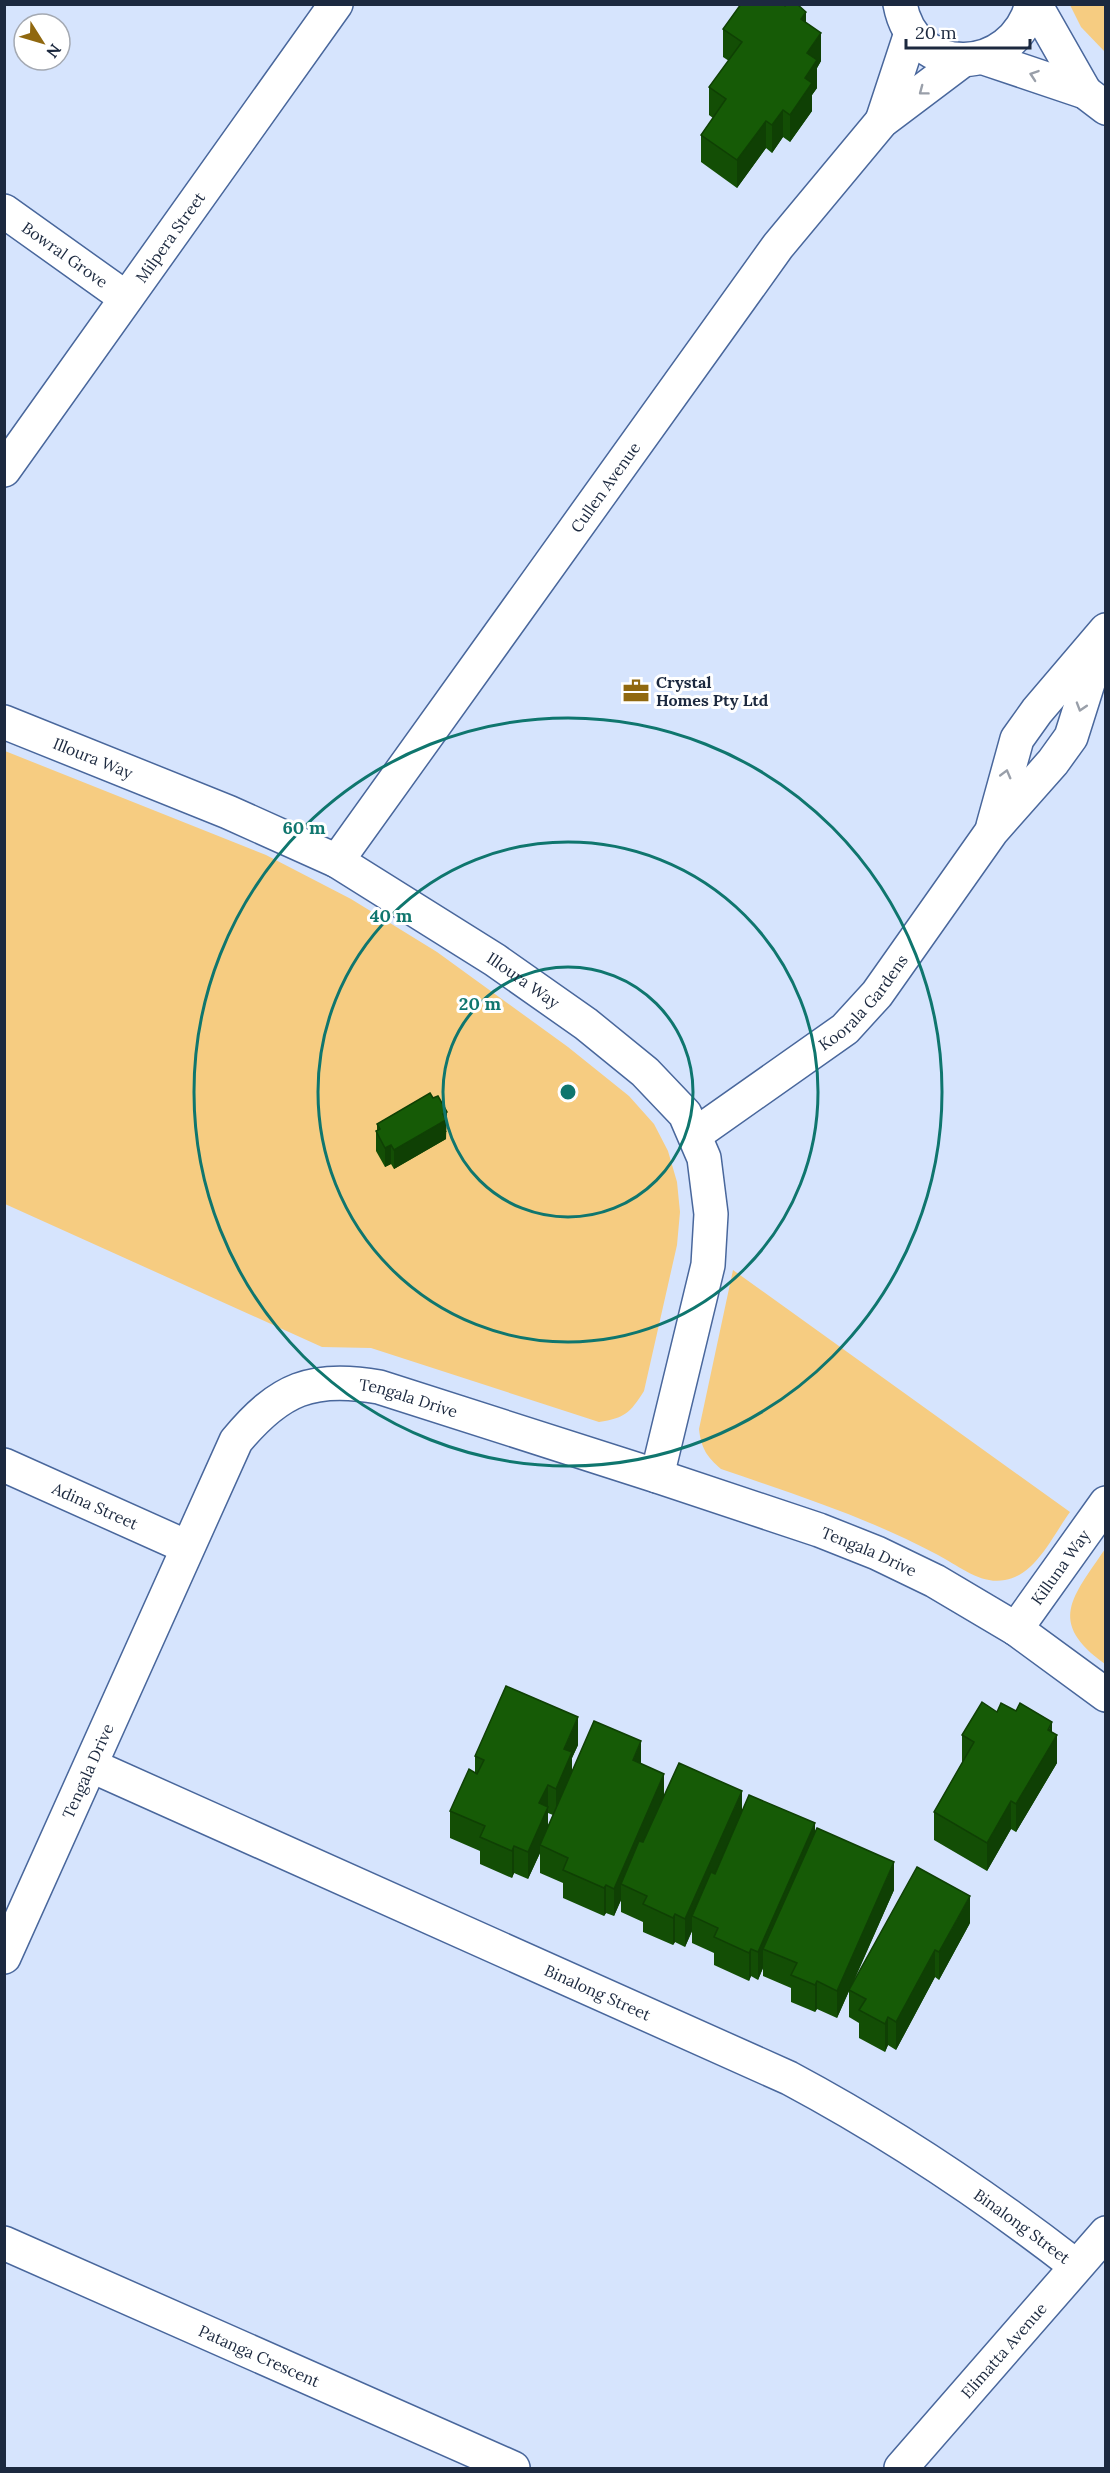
<svg xmlns="http://www.w3.org/2000/svg" width="1110" height="2473" viewBox="0 0 1110 2473" font-family="Lora,serif">
<style>
.green{fill:#f6cc81}
.lines{fill:none;stroke-linecap:round;stroke-linejoin:round}
.minor-casing{stroke:#49679c;stroke-width:36}
.minor{stroke:#fff;stroke-width:33}
.wall{fill:#134e05;fill-rule:evenodd}
.shaded-wall{fill:#0f4004}
.building{fill:#165b06;stroke:#0f4004;stroke-width:1.5}
.oneway{stroke:#999fa9}
.ring{fill:none;stroke:#0f766e;stroke-width:3}
.labels{text-anchor:middle;stroke-width:6;stroke-linejoin:round;paint-order:stroke}
.street-label{font-size:16px;fill:#1c293f;stroke:#fff}
.poi-label{font-size:16px;font-weight:bold;fill:#1c293f;stroke:#fff;text-anchor:start}
.centre{fill:#0f766e;stroke:#fff;stroke-width:3}
.ring-label{font-size:18px;text-anchor:middle;font-weight:bold;fill:#0f766e;stroke:#fff;stroke-width:6;stroke-linejoin:round;paint-order:stroke}
</style>
<rect width="100%" height="100%" fill="#d6e4fd"/>
<g class="green">
<path d="M1070 5H1105V52L1081 27Z"/>
<path d="M5 751 266 855 351 899 437 952 568 1047 629 1096 654 1124 668 1151 677 1182 680 1212 677 1245 644 1391C630 1413 625 1418 599 1422L371 1348 322 1347 5 1204Z"/>
<path d="M733 1270 1070 1512C1053 1535 1036 1575 1005 1580 981 1585 959 1566 938 1555 869 1518 794 1494 721 1469 707 1457 701 1448 699 1429Z"/>
<path d="M1105 1549V1664C1047 1622 1072 1598 1105 1549Z"/>
</g>
<g class="lines">
<g class="minor-casing">
<g id="minor">
<path d="M900 4C914 80 1013 76 1032 4"/>
<path d="M1035 4 1085 92"/>
<path d="M984 58 1085 92 1106 108"/>
<path d="M882 121 911 33"/>
<path id="s1" d="M4 211 126 298"/>
<path id="s2" d="M4 470 336 4"/>
<path id="s3" d="M4 722 228 812 337 861 495 960 586 1024 645 1072 685 1114 704 1158 711 1214 708 1265 657 1476"/>
<path d="M993 826 1017 739 1037 711 1106 630"/>
<path id="s4" d="M337 861 778 246 882 121 963 60"/>
<path id="s5" d="M696 1134 845 1029 877 994 992 831 1053 762 1071 737 1089 680 1091 650"/>
<path id="s6" d="M4 1465 187 1547"/>
<path id="s7" d="M1016 1629 1106 1503"/>
<path id="s8" d="M92 1766 789 2078C890 2132 986 2196 1076 2266"/>
<path id="s9" d="M4 1957 236 1441C279 1389 312 1375 379 1387L657 1476 819 1530 877 1553 935 1581 1016 1629 1106 1695"/>
<path id="s10" d="M4 2243 513 2468"/>
<path id="s11" d="M901 2468 1106 2233"/>
</g>
</g>
<use href="#minor" class="minor"/>
</g>
<g class="wall">
<path d="M806 23 821 61 817 68V88L812 95V111L790 142 783 137 772 153 766 148 737 188 701 162V135L713 118 709 115V87L729 61 723 57V29Z"/>
<path d="M377 1124 447 1131 446 1132V1139L394 1169 391 1164 385 1167 376 1151V1131L377 1130Z"/>
<path d="M1016 1711 1052 1732 1057 1763 1016 1832 1011 1829 987 1871 934 1840V1812L962 1763V1735L997 1712Z"/>
<path d="M578 1745 572 1758V1771L641 1764 664 1795 742 1812 815 1832 894 1890 853 1983 970 1923 939 1980 935 1977 896 2050 888 2045 885 2052 859 2038V2023L849 2017V1991L837 2018 817 2009 815 2012 791 2002V1988L763 1976V1968L758 1980 751 1976 749 1981 714 1965V1953L692 1943V1931L685 1947 675 1942 673 1945 643 1932V1922L621 1912V1900L614 1916 606 1913 604 1916 563 1898V1883L540 1873V1853L528 1879 514 1873 512 1878 480 1864V1851L450 1838V1811L475 1772V1756ZM548 1813 553 1815 548 1826Z"/>
</g>
<g class="shaded-wall">
<path d="M806 12V40L801 19Z"/>
<path d="M821 33V61L817 68V88L812 95V111L790 142V115L805 78 807 53Z"/>
<path d="M783 110V137L772 153V125Z"/>
<path d="M766 121V148L737 188V160Z"/>
<path d="M447 1112 446 1139 394 1169V1150Z"/>
<path d="M391 1145V1164L385 1167V1148Z"/>
<path d="M578 1717V1745L572 1758V1780L556 1817V1789L564 1749Z"/>
<path d="M1052 1722V1743L1057 1735V1763L1016 1832V1804Z"/>
<path d="M641 1741V1769L633 1760Z"/>
<path d="M664 1774V1802L621 1884V1900L614 1916V1889Z"/>
<path d="M548 1785V1834L540 1845V1853L528 1879V1852L539 1803Z"/>
<path d="M742 1791V1819L698 1918 692 1916V1931L685 1947V1919Z"/>
<path d="M1011 1801V1829L987 1871V1843Z"/>
<path d="M815 1823V1851L763 1949V1968L758 1980V1952Z"/>
<path d="M514 1846V1873L512 1878V1851Z"/>
<path d="M894 1862V1890L837 2018V1991Z"/>
<path d="M606 1885V1913L604 1916V1888Z"/>
<path d="M970 1896V1923L939 1980V1952Z"/>
<path d="M675 1914V1942L673 1945V1918Z"/>
<path d="M751 1949V1976L749 1981V1953Z"/>
<path d="M935 1950V1977L896 2050V2022Z"/>
<path d="M817 1981V2009L815 2012V1985Z"/>
<path d="M888 2017V2045L885 2052V2024Z"/>
</g>
<g class="building">
<path d="M741 4H782L785 6 786 4H797L806 12 801 19 821 33 807 53 817 60 805 78 812 83 790 115 783 110 772 125 766 121 737 160 701 135 726 99 709 87 742 42 723 29Z"/>
<path d="M430 1093 433 1098 438 1096 447 1112 443 1114 446 1120 394 1150 391 1145 385 1148 376 1131 380 1129 377 1124Z"/>
<path d="M506 1686 578 1717 564 1749 572 1752 556 1789 548 1785 539 1803 548 1807 528 1852 514 1846 512 1851 480 1837 485 1826 450 1811 469 1769 477 1774 484 1760 475 1756Z"/>
<path d="M982 1702 997 1712 1001 1703 1016 1711 1020 1703 1052 1722 1048 1730 1057 1735 1016 1804 1011 1801 987 1843 934 1812 974 1742 962 1735Z"/>
<path d="M594 1721 641 1741 633 1760 664 1774 614 1889 606 1885 604 1888 563 1870 568 1858 540 1845Z"/>
<path d="M679 1763 742 1791 685 1919 675 1914 673 1918 643 1904 647 1896 621 1884 639 1841 643 1842Z"/>
<path d="M749 1795 815 1823 758 1952 751 1949 749 1953 714 1937 718 1928 692 1916 711 1872 715 1874Z"/>
<path d="M817 1828 894 1862 837 1991 817 1981 815 1985 791 1975 797 1963 763 1949Z"/>
<path d="M917 1867 970 1896 939 1952 935 1950 896 2022 888 2017 885 2024 859 2010 866 1999 849 1990Z"/>
</g>
<defs><path id="oneway-chevron" d="M-2-3.5L2.5 0L-2 3.5" fill="none" stroke-width="1.6" stroke-linecap="round" stroke-linejoin="round" transform="scale(1.5)"/></defs>
<g class="oneway">
<use href="#oneway-chevron" transform="translate(1034 75) rotate(-161)"/>
<use href="#oneway-chevron" transform="translate(923 91) rotate(143)"/>
<use href="#oneway-chevron" transform="translate(1081 707) rotate(107)"/>
<use href="#oneway-chevron" transform="translate(1006 774) rotate(-75)"/>
</g>
<g class="ring">
<circle cx="568" cy="1092" r="125"/>
<circle cx="568" cy="1092" r="250"/>
<circle cx="568" cy="1092" r="374"/>
</g>
<defs>
<g id="office-bare" transform="scale(2.07)"><path d="M-6-3h4V-5.5h4V-3h4V5H-6ZM-1-4.5V-3h2v-1.5ZM-6 0V1H6V0Z" fill="#90680f" stroke="#fff" stroke-width="2.5" paint-order="stroke"/></g>
</defs>
<g fill-rule="evenodd">
<use href="#office-bare" x="636" y="691"/>
</g>
<g class="labels">
<g class="street-label">
<text dy="6" stroke="none"><textPath href="#s2" startOffset="286">Milpera Street</textPath></text>
<text dy="6" stroke="none"><textPath href="#s1" startOffset="75">Bowral Grove</textPath></text>
<text dy="6" stroke="none"><textPath href="#s4" startOffset="460">Cullen Avenue</textPath></text>
<text dy="6" stroke="none"><textPath href="#s3" startOffset="96">Illoura Way</textPath></text>
<text dy="6" stroke="none"><textPath href="#s3" startOffset="582">Illoura Way</textPath></text>
<text dy="6" stroke="none"><textPath href="#s5" startOffset="214">Koorala Gardens</textPath></text>
<text dy="6" stroke="none"><textPath href="#s9" startOffset="760">Tengala Drive</textPath></text>
<text dy="6" stroke="none"><textPath href="#s6" startOffset="100">Adina Street</textPath></text>
<text dy="6" stroke="none"><textPath href="#s9" startOffset="1246">Tengala Drive</textPath></text>
<text dy="6" stroke="none"><textPath href="#s7" startOffset="76">Killuna Way</textPath></text>
<text dy="6" stroke="none"><textPath href="#s9" startOffset="204">Tengala Drive</textPath></text>
<text dy="6" stroke="none"><textPath href="#s8" startOffset="554">Binalong Street</textPath></text>
<text dy="6" stroke="none"><textPath href="#s8" startOffset="1040">Binalong Street</textPath></text>
<text dy="6" stroke="none"><textPath href="#s11" startOffset="156">Elimatta Avenue</textPath></text>
<text dy="6" stroke="none"><textPath href="#s10" startOffset="279">Patanga Crescent</textPath></text>
</g>
<g class="poi-label">
<text x="656" y="688">Crystal<tspan x="656" dy="18">Homes Pty Ltd</tspan></text>
</g>
</g>
<circle cx="568" cy="1092" r="9" class="centre"/>
<g class="ring-label">
<text x="304" y="834">60 m</text>
<text x="391" y="922">40 m</text>
<text x="480" y="1010">20 m</text>
</g>
<rect width="1110" height="2473" fill="none" stroke="#1c293f" stroke-width="12"/>
<g transform="translate(42 42) rotate(127)"><circle r="28" fill="#ffffff" stroke="#a4a9b2" stroke-width="1.5"/>
<path d="M0-4.5L10 22L0 15L-10 22Z" fill="#90680f"/>
<text y="-9" font-size="16" font-weight="bold" text-anchor="middle" fill="#1c293f">N</text>
</g>
<path d="M906 39v9h124v-9" fill="none" stroke="#1c293f" stroke-width="3"/>
<text x="915" y="39" font-size="18" fill="#1c293f" stroke="#ffffff" stroke-width="4.5" paint-order="stroke">20 m</text>
</svg>
